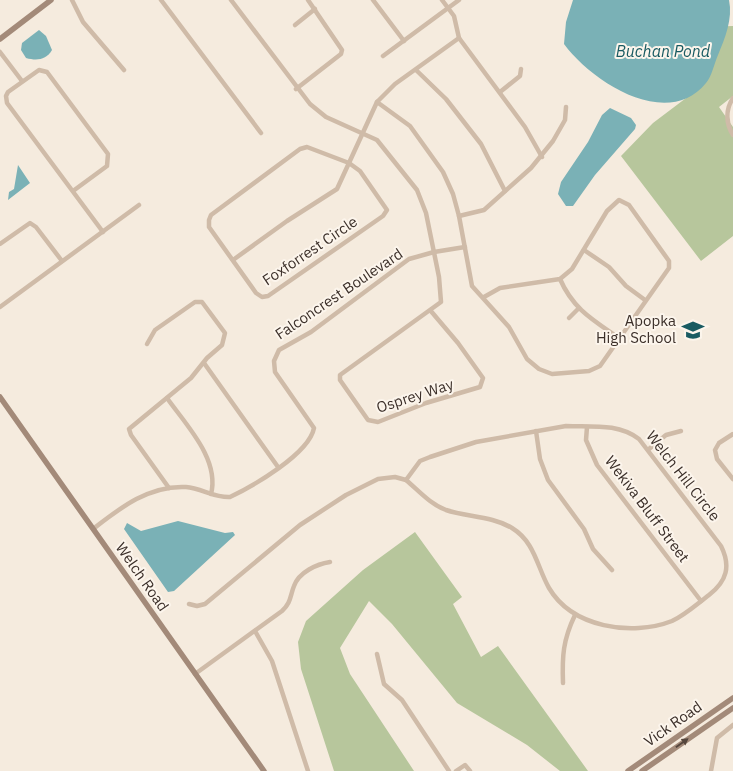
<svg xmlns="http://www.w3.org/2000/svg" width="733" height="771" viewBox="0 0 733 771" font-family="'IBM Plex Sans',sans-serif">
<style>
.green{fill:#b7c69c}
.water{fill:#7ab1b6}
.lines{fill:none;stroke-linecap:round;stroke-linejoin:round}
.street{stroke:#cfbba8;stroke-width:4.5}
.secondary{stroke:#a38a79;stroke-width:5.5}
.oneway{fill:#55463d}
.labels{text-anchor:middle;stroke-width:4;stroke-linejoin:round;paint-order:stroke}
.street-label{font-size:15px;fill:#3b2f29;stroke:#fcf5ec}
.poi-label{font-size:15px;fill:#3b2f29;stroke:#fcf5ec;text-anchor:end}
.water-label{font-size:16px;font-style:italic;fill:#195b62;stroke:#fcf5ec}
</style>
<rect width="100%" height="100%" fill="#f5ebde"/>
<g class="green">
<path d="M733 26V96L719 107 733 127V236L701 261 621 156 653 123 698 89 701 27Z"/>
<path d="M415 532 462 597 453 604 481 657 498 646 588 771H560L527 745 457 703 392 624 369 601 340 648 350 674 414 771H334L301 669 298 642 306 621 363 570Z"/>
</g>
<g class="water">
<path d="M573 0H729C733 19 725 38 718 55 714 64 712 76 706 83 667 131 591 81 564 44L566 22Z"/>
<path d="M39 30 46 36 52 50C46 60 37 61 26 58L21 50 22 43Z"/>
<path d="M610 108 631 118 636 125 635 129 595 175 573 206H566L558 194 561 182 588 142 602 115Z"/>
<path d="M18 165 30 183 8 200 9 192 14 189Z"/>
<path d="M178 521 225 533 233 532 235 535 174 591 168 592 124 529 127 523 141 531Z"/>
</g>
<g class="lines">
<g class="street">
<path d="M72 0 83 22 124 70"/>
<path d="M161 0 261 133"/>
<path d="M231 0 310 104 326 117 377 140 417 190 426 213 439 277 441 302 340 375V380L368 420 378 422 426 403 480 387 483 378 458 343 430 310"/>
<path d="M373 0 404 41"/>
<path d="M442 0 454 16 459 38 525 127 542 157"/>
<path d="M295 25 315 9"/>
<path d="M0 52 22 81"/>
<path d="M383 56 459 0"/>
<path d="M416 70 446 99 481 144 505 191"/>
<path d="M296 89 341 54 342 50 308 0"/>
<path d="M500 92 520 76 521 69"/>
<path d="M733 98C725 110 726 124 733 135"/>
<path d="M377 102 410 126 443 172 453 194 459 216 472 286 509 327 527 359 539 369 552 374 589 371 600 366 669 268V261L629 205 619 200 607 211 572 269 560 279 500 288 484 297"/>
<path d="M307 147 349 163 360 171 387 210 383 216 268 296 262 297 256 293 209 227V220L211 215 300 149Z"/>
<path d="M73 191 107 166 108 154 47 72 39 70 8 92 6 96 7 103 103 232"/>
<path d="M459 216 484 210 531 168 553 141 565 120 566 107"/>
<path d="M0 244 30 223 36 227 62 261"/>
<path d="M584 250 609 267 626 286 645 300"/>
<path d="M233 260 287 221 337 189 377 102 395 84 459 38"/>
<path d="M560 279C573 309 593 320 619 338"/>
<path d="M0 307 139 205"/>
<path d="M569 318 578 309"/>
<path d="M147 344 155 330 195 302H202L225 333 222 345 207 358 191 378 129 429 131 435 169 488"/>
<path d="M204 363 278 467"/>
<path d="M167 398C186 425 220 459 211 494"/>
<path d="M566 426C592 427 618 423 639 439L721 546C731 566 727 581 709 595 697 604 685 615 672 621 631 637 572 627 549 588 537 567 535 542 512 528 492 516 467 517 446 510 430 504 419 491 406 480L420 461 430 457 476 442Z"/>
<path d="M587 427 586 440 597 465 701 601"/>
<path d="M536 431 540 459 548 480 584 529 593 549 612 570"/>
<path d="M733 434 719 443 715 450 717 459 733 479"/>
<path d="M649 449 666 435 681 431"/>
<path d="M93 529C120 508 149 485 186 487 201 488 215 498 230 497 253 486 309 454 314 428L275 372 274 361 279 350 311 332 409 259 434 252 465 247"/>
<path d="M189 604 197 606 205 604 300 525 346 495 378 479 395 477 406 480"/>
<path d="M255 631 272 661 308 771"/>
<path d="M377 654 384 684 402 700 449 771"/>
<path d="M195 674 282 611C291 603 290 596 294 586 299 572 317 564 330 562"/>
<path d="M563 683C562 656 563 640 575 615"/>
<path d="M456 771 465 765 470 771"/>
<path d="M711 771 717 738 733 725"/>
</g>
<g class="secondary">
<path d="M0 39 51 0"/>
<path d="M0 397 264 771"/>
<path d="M628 771 733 698"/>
<path d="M642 771 733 708"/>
</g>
</g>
<defs><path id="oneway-solid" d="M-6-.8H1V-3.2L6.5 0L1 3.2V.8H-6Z" transform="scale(1.25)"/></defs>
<use class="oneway" href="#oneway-solid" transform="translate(682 743) rotate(-35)"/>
<defs>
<g id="school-bare" transform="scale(1.725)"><path d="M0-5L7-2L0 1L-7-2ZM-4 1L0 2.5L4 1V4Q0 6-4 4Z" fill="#195b62" stroke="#fcf5ec" stroke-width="2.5" paint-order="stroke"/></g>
</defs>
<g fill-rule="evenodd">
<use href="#school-bare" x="693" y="330"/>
</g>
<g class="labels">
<g class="street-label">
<text transform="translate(310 251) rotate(-34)" y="5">Foxforrest Circle</text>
<text transform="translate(339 294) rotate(-34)" y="5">Falconcrest Boulevard</text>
<text transform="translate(415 396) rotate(-18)" y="5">Osprey Way</text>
<text transform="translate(683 476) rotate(52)" y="5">Welch Hill Circle</text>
<text transform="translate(647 509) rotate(53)" y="5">Wekiva Bluff Street</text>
<text transform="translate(142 577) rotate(55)" y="5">Welch Road</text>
<text transform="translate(673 724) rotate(-35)" y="5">Vick Road</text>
</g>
<g class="poi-label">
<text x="676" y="326">Apopka<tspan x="676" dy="17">High School</tspan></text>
</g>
<g class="water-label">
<text x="663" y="57">Buchan Pond</text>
</g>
</g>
</svg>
